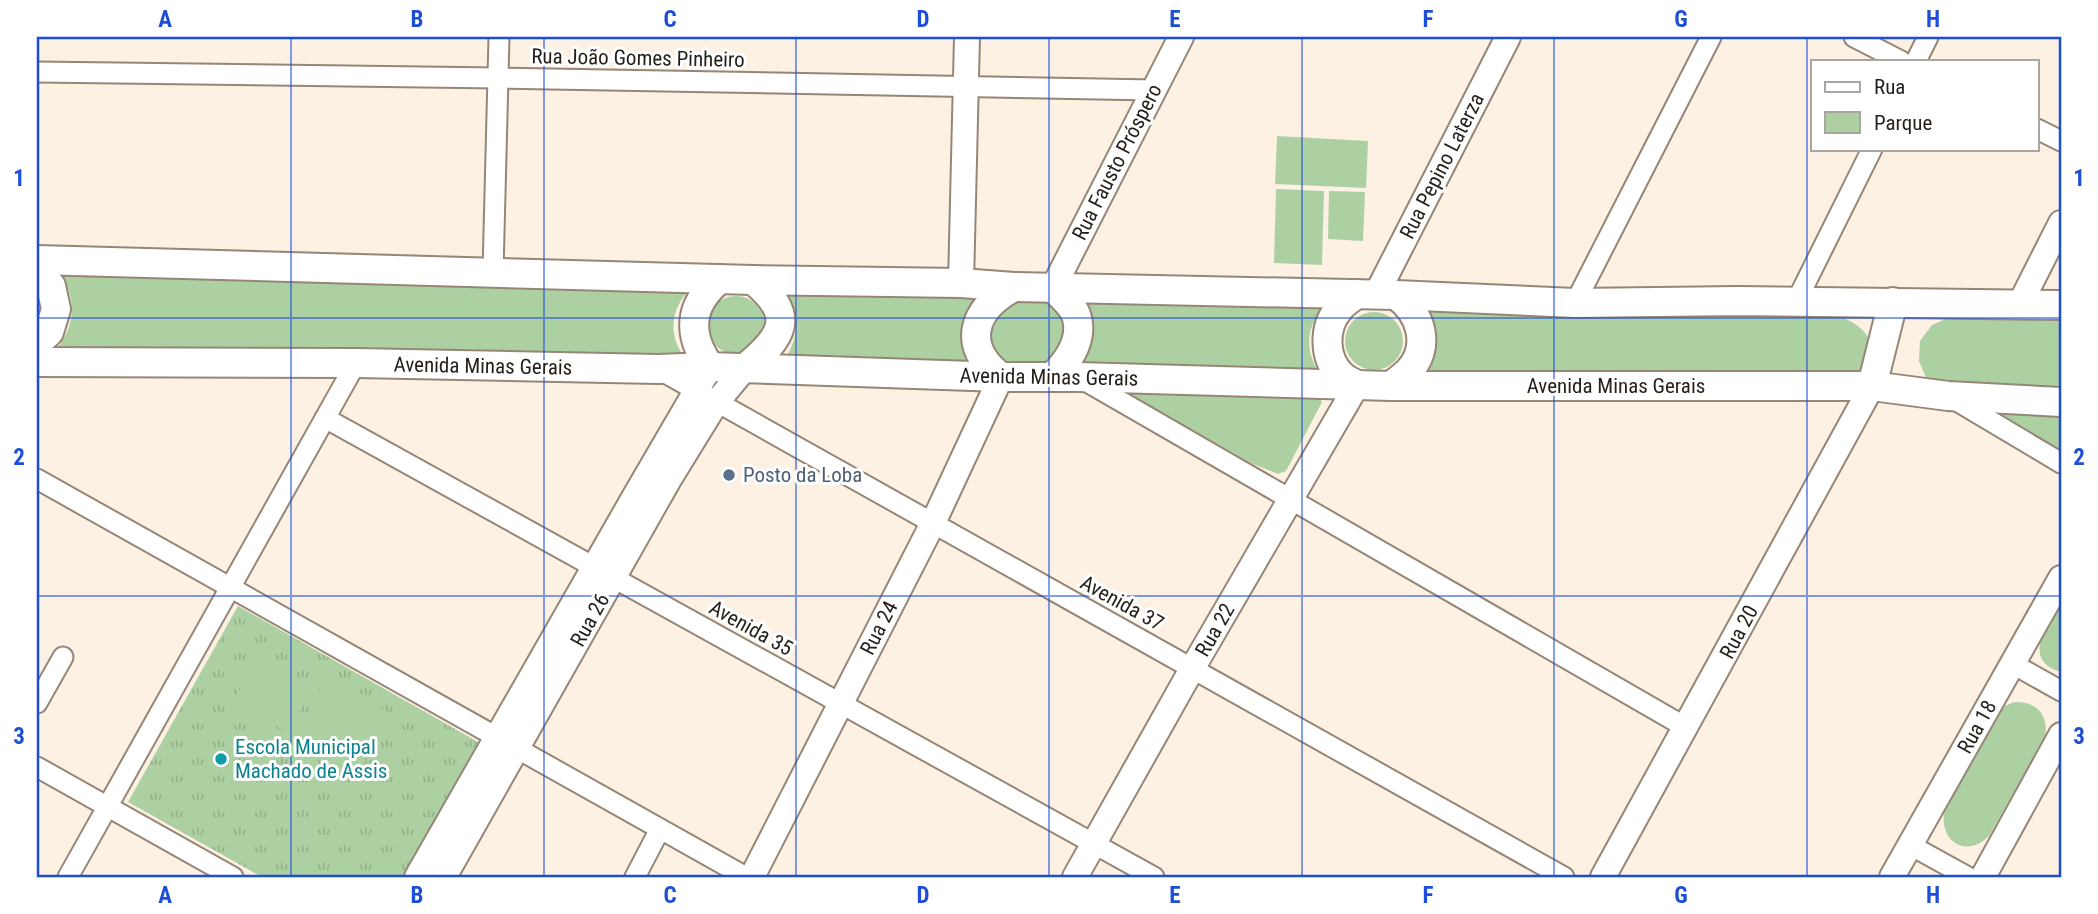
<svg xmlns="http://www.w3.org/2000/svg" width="2098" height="914" viewBox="0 0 2098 914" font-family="'Roboto Condensed',sans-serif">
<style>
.grass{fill:url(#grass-tufts)}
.green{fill:#add0a3}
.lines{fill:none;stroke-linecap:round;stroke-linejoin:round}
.minor-casing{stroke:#958676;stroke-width:23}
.tertiary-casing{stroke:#958676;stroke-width:28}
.secondary-casing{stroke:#958676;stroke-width:32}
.minor{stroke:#fff;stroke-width:19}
.tertiary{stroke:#fff;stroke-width:24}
.secondary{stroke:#fff;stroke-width:28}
.grid{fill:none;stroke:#1d4ed8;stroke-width:2;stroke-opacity:0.55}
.service-dot{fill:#5c6f8a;stroke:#fff;stroke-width:2.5}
.culture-dot{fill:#0f9aa8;stroke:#fff;stroke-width:2.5}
.labels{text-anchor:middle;stroke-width:6;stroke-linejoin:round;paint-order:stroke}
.street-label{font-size:21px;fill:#251f19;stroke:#fff}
.service-label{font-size:21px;fill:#4e5e75;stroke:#fff;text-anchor:start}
.culture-label{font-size:21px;fill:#0d838f;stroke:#fff;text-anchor:start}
.neatline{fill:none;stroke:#1d4ed8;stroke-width:2.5}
.grid-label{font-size:23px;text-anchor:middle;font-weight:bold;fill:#1d4ed8}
</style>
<defs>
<pattern id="grass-tufts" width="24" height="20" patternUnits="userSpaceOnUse" patternTransform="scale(1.75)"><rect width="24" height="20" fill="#add0a3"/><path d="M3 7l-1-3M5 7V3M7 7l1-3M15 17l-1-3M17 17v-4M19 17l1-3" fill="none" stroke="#95b28c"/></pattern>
</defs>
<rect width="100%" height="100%" fill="#fdf1e3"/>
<path class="grass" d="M238 606 480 743 404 877H262L128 802Z"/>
<g class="green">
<path d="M1277 136 1368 141 1366 188 1275 184Z"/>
<path d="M1276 189 1324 191 1322 265 1274 263Z"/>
<path d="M1329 191 1365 192 1363 241 1328 239Z"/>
<path d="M60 273 692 287C670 308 667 336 686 359L59 346C76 322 76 298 60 273Z"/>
<path d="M784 289 989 295 983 368 783 362C800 338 800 313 784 289Z"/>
<path d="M1010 296C1053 297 1052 292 1072 332L1055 363 1011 368 999 361 985 336Z"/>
<circle cx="736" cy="325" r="29"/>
<path d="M1073 297 1328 304C1305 324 1303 352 1322 376L1072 370Z"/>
<path d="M1423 306 1838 316C1854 321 1873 333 1871 352 1871 359 1867 368 1865 375L1421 379C1441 350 1434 336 1423 306Z"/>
<circle cx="1374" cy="341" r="29"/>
<path d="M1950 317 2061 321V394L1944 391 1927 380 1919 361 1920 341 1932 325Z"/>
<path d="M1124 391 1318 396 1322 402 1286 471 1278 474 1253 464Z"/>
<path d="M1997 412 2061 413V451L1998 414Z"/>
<path d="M2061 600V672C2020 660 2048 624 2061 600Z"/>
<path d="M260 655 314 687 287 732 233 701Z"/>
<path d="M327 677 391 714 354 779 290 743Z"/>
<path d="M2014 702C2037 701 2049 715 2045 737L1989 836C1967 858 1940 843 1944 813L1999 712 2005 706Z"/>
</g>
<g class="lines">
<g class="minor-casing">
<g id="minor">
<path d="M1854 37 1901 61"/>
<path d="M1916 61 1928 37"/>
<path d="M37 72 498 78 1154 90"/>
<path d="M2037 129 2061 141"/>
<path d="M493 272 499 37"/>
<path d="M1796 302 1872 149"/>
<path d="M1575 303 1711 37"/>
<path d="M658 369 1564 877"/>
<path d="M1082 379 1687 728"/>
<path d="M1952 398 2061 463"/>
<path d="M325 418 1154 877"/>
<path d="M37 479 746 877"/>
<path d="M2013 664 2061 691"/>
<path d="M37 703 63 657"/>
<path d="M37 767 233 877"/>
<path d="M1910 845 1968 877"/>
<path d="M68 877 356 363"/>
<path d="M635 877 660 829"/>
</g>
</g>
<g class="tertiary-casing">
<g id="tertiary">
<path d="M961 283 967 37"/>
<path d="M1053 288 1181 37"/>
<path d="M1376 295 1508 37"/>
<path d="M2020 304 2061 223"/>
<path d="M417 877 632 501 710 367"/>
<path d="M444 877 668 481 716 403 745 368"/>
<path d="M752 877 933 523 1001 377"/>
<path d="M1075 877 1192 669 1357 385"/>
<path d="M1603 877 1872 386"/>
<path d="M1892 877 2061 578"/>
<path d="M1983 877 2061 735"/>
</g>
</g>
<g class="secondary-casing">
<g id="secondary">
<path d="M37 260 753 280 961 283 1014 287 1396 295 1575 303 1738 301 2061 305"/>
<path d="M37 271 51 286 56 309 49 332 37 343"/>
<path d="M1357 294C1350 299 1343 303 1339 309 1323 327 1323 360 1343 377 1347 380 1353 383 1357 385"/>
<path d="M37 362 356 363 658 369 710 367 1001 377H1078L1391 386H1872L1948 396 2061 402"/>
<path d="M710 367C687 335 688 305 720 279"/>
<path d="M745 368C782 338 798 316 753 280"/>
<path d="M1001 377C961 347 972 308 1014 287"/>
<path d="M1052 377C1067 363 1083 341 1077 318 1074 306 1062 296 1053 288"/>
<path d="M1391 386C1396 382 1403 377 1408 372 1432 347 1421 313 1396 295"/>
<path d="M1872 386 1893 302"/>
</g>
</g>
<use href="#minor" class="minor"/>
<use href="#tertiary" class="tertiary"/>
<use href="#secondary" class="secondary"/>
</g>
<path class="grid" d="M291 37V877M544 37V877M796 37V877M1049 37V877M1302 37V877M1554 37V877M1807 37V877M37 318H2061M37 596H2061"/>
<circle class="service-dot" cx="729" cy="475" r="7"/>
<circle class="culture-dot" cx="221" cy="759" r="7"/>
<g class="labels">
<g class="street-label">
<text transform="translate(638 58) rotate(1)" y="7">Rua João Gomes Pinheiro</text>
<text transform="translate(1117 162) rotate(-63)" y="7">Rua Fausto Próspero</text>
<text transform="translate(1442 166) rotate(-63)" y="7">Rua Pepino Laterza</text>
<text transform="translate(483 366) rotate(1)" y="7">Avenida Minas Gerais</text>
<text transform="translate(1049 377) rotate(1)" y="7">Avenida Minas Gerais</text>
<text x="1616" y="393">Avenida Minas Gerais</text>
<text transform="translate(1122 603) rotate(29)" y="7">Avenida 37</text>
<text transform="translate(590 620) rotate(-61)" y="7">Rua 26</text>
<text transform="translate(751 628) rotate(29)" y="7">Avenida 35</text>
<text transform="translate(879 628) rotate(-63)" y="7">Rua 24</text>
<text transform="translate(1215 630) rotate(-60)" y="7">Rua 22</text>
<text transform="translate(1739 632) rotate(-62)" y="7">Rua 20</text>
<text transform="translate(1977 727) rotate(-61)" y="7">Rua 18</text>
</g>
<g class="service-label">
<text x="743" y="482">Posto da Loba</text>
</g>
<g class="culture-label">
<text x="235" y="754">Escola Municipal<tspan x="235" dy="24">Machado de Assis</tspan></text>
</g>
</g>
<rect width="2098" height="914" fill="none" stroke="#ffffff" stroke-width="77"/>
<rect x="1811" y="60" width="228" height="91" fill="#ffffff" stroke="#a8a5a3" stroke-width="2"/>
<rect x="1825" y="82" width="35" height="10" fill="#ffffff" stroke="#a8a5a3" stroke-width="2"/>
<text x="1874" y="94" font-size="21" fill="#251f19">Rua</text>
<rect x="1825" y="112" width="35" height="21" fill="#add0a3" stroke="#a8a5a3" stroke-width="2"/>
<text x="1874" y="130" font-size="21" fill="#251f19">Parque</text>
<rect x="38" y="38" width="2022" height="838" class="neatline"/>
<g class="grid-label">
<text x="165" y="27">A</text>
<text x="417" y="27">B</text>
<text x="670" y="27">C</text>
<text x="923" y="27">D</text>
<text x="1175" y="27">E</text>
<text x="1428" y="27">F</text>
<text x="1681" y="27">G</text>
<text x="1933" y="27">H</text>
<text x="19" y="186">1</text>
<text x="2079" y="186">1</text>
<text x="19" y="465">2</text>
<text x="2079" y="465">2</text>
<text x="19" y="744">3</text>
<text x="2079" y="744">3</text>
<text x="165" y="903">A</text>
<text x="417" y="903">B</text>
<text x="670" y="903">C</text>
<text x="923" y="903">D</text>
<text x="1175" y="903">E</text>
<text x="1428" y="903">F</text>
<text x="1681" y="903">G</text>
<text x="1933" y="903">H</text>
</g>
</svg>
